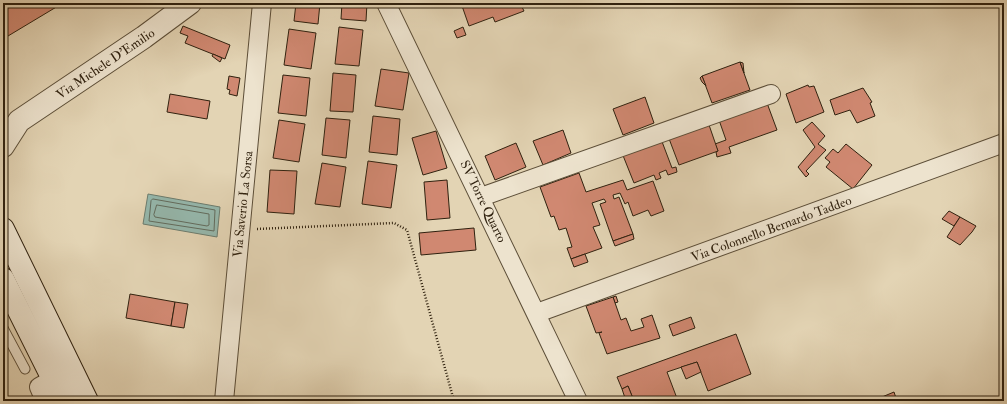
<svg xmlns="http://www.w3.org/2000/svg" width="1007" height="404" viewBox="0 0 1007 404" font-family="'IM FELL Double Pica',serif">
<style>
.water{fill:#95b8ad;stroke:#6c7c6e}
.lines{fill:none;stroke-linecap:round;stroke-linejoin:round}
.shore{stroke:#626c5e;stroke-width:1}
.building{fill:#d08871;stroke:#2f210f}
.service-casing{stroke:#5c4e38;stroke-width:11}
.minor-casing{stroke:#5c4e38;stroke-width:20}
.tertiary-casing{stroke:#5c4e38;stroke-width:24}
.secondary-casing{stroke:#2f210f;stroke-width:24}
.path{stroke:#2f210f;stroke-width:2.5;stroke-dasharray:1 2;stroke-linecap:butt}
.service{stroke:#ede3ce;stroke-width:9}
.minor{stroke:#ede3ce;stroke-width:18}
.tertiary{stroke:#ede3ce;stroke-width:22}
.secondary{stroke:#ede3ce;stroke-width:22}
.labels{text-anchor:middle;stroke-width:3;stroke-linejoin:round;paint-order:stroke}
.street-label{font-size:13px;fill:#2f210f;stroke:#ede3ce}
</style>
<rect width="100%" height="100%" fill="#e3d4b4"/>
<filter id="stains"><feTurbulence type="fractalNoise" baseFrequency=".005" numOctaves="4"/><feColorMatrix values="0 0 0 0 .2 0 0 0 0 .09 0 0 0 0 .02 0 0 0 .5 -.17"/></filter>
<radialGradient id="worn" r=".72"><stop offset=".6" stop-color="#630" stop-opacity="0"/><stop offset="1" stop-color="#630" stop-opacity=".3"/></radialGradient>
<path class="water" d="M148 194 220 207 217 237 143 224Z"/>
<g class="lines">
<g class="shore">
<path d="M153 199 215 210 214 231 149 221 151 201Z"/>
<path d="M157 205 209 214V225L207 226 155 217 154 215Z"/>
</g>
</g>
<g class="building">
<path d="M16 3H63L3 39V11Z"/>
<path d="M296 3H320L318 24 294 21Z"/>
<path d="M342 3H367L366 21 341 19Z"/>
<path d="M461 3H520L524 11 495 22 493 17 469 26Z"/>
<path d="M183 26 230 45 225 59 185 43 188 36 180 33Z"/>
<path d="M339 27 363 30 359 66 335 64Z"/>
<path d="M463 27 466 35 457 38 454 31Z"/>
<path d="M289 29 316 33 311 69 284 65Z"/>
<path d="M213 54 222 58 220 62 212 56Z"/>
<path d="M740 62 750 90 712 103 702 76Z"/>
<path d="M740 62 743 63 744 73Z"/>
<path d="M381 69 409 73 403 110 375 106Z"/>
<path d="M333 73 356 75 353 112 330 111Z"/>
<path d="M283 75 310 78 306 116 278 113Z"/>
<path d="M229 76 240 78 237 96 229 94 230 90 227 89Z"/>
<path d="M702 76 706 86 702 82 700 78Z"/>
<path d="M808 85 809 87 814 86 824 112 796 123 786 94Z"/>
<path d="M863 88 872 102 870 103 875 116 857 123 850 110 835 115 830 100Z"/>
<path d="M170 94 210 101 207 119 167 112Z"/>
<path d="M645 97 654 123 623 135 613 109Z"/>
<path d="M767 103 777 130 729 147 731 153 717 157 716 152 718 151 715 144 726 140 719 120Z"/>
<path d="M373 116 400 119 397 155 369 152Z"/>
<path d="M326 118 350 120 346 158 322 155Z"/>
<path d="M279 120 305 124 299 162 273 158Z"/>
<path d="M708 122 718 151 679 165 668 136Z"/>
<path d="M812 122 825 136 818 144 826 150 806 171 809 174 806 177 798 167 815 147 803 130Z"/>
<path d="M563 130 571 153 543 165 533 141Z"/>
<path d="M436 131 447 168 423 175 412 138Z"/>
<path d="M661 139 672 168 676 167 677 172 668 175 666 170 659 173 661 178 656 180 654 175 634 183 622 153Z"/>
<path d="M516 143 526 167 495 180 485 156Z"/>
<path d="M846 144 872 165 853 189 826 167 830 162 825 158 833 149 838 153Z"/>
<path d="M368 161 397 165 391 208 362 204Z"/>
<path d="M322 163 346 167 340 207 315 204Z"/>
<path d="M270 170 297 171 294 214 267 212Z"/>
<path d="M579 173 586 192 623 180 627 190 653 181 664 211 651 216 648 210 633 216 628 202 625 204 620 193 613 195 614 199 619 197 633 234 613 241 600 204 606 202 604 199 592 203 600 225 593 227 602 248 571 259 567 248 572 247 566 228 559 230 554 216 551 217 540 187Z"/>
<path d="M447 180 450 218 427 220 424 182Z"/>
<path d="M949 211 960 217 954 226 942 219Z"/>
<path d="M960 217 976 226 972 232 960 245 947 237Z"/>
<path d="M474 228 476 250 421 255 419 233Z"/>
<path d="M633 234 634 239 615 246 613 241Z"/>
<path d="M585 254 588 262 574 267 571 259Z"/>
<path d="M130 294 175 302 171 326 126 318Z"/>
<path d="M616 296 618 302 615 303 613 297Z"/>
<path d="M613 297 621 320 626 318 631 331 644 327 641 319 652 315 660 338 607 354 599 333 602 332 596 333 586 306Z"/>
<path d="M175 302 188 304 184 328 171 326Z"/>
<path d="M691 317 695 328 673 336 669 325Z"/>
<path d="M736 334 751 374 708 391 697 362 667 372 678 401H634L628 386 622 389 617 377Z"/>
<path d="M697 362 701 372 686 379 681 367Z"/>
<path d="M628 386 634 401H626L622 389Z"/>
<path d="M894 392 897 401H871L882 397Z"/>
</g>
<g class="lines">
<g class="service-casing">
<g id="service">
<path d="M3 310 13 300"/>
<path d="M3 328 25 369"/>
</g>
</g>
<g class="minor-casing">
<g id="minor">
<path d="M386 3 578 401"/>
<path d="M481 197 771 94"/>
<path d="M537 313 1004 143"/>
<path d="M45 401 39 387 53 379"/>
<path d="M224 401 262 3"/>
</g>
</g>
<g class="tertiary-casing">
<path id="tertiary" d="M3 146 19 121 144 37 190 3"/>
</g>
<g class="secondary-casing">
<g id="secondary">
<path d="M3 229 87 401"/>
<path d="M3 279 64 401"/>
</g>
</g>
<path class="path" d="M257 229 394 223 407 230 454 401"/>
<use href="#service" class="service"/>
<use href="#minor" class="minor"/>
<use href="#tertiary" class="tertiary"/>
<use href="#secondary" class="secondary"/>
</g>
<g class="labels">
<g class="street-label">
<text transform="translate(105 63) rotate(-34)" y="5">Via Michele D'Emilio</text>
<text transform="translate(484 201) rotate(64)" y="5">SV Torre Quarto</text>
<text transform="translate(242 204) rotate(-84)" y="5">Via Saverio La Sorsa</text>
<text transform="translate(771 228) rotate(-20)" y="5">Via Colonnello Bernardo Taddeo</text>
</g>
</g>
<rect width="1007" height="404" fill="none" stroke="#e3d4b4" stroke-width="16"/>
<rect x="4" y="4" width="999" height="396" fill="none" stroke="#2f210f" stroke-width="2"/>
<rect x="8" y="8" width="991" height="388" fill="none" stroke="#2f210f"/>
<rect width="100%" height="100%" filter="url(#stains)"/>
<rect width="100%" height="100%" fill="url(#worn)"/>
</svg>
